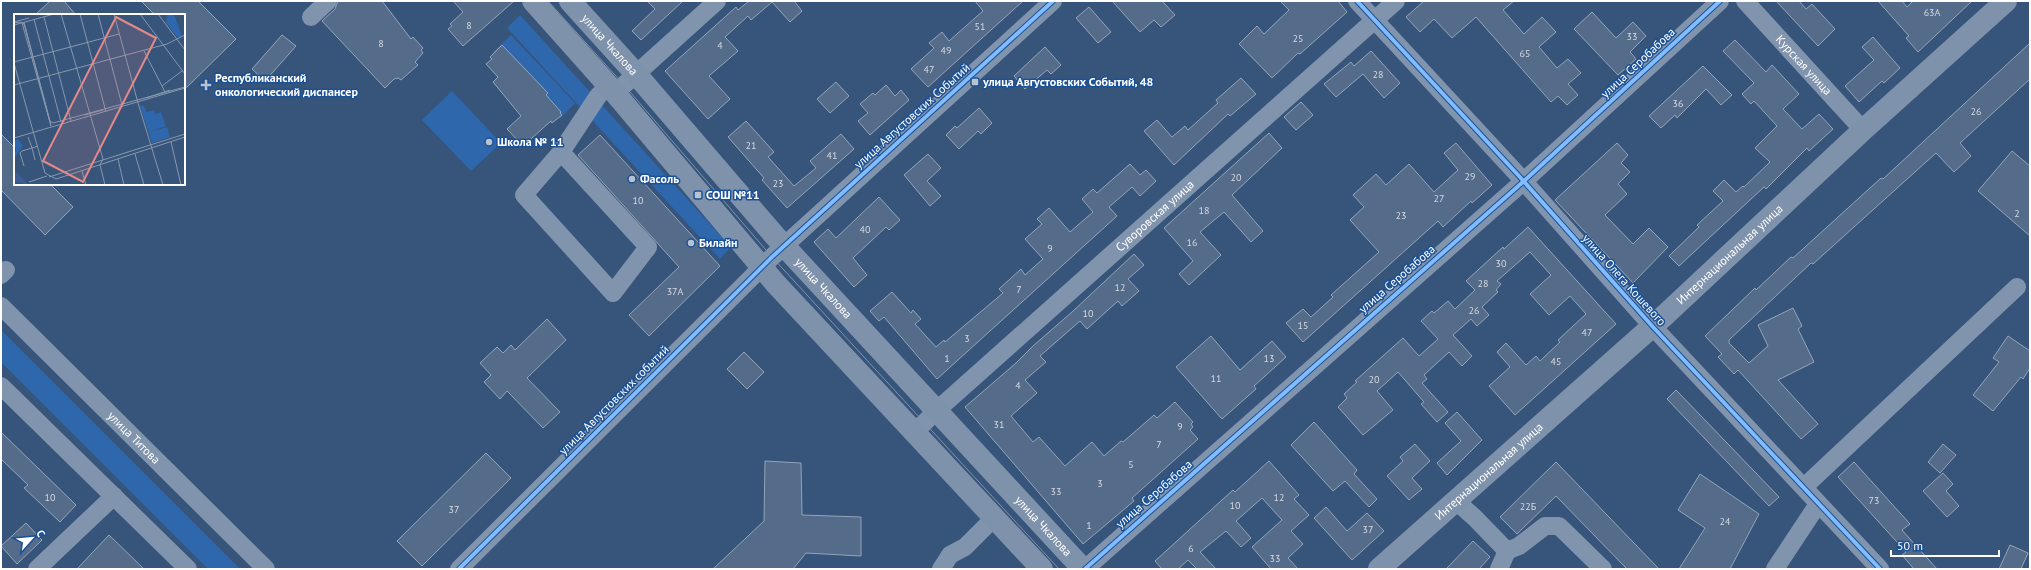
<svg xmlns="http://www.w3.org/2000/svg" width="2031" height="570" viewBox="0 0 2031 570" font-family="'PT Sans',sans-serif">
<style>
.green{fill:#2e67ac}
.building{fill:#546b89;stroke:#94a5ba}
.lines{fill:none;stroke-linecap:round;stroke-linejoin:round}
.minor{stroke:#8094ad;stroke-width:18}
.major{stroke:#7e92ab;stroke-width:22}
.tram{stroke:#7f93ab;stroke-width:1}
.cycleway-casing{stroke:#1a5197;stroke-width:6}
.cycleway{stroke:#80bcff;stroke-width:4}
.poi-dot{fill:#b9c3d0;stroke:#1a5197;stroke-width:1.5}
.labels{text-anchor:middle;stroke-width:3;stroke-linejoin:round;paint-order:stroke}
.number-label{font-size:10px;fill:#d4dae2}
.street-label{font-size:12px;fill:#fff;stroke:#1a5197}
.poi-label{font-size:12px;font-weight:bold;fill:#fff;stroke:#1a5197;text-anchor:start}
.inset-road{fill:none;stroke:#8798af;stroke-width:1}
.view{fill:#e88989;fill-opacity:0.15;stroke:#e88989;stroke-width:2}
.inset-edge{fill:none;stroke:#fff;stroke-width:2}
</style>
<rect width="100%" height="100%" fill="#37547a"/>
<g class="green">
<path d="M520 15 731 247 720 259 507 28Z"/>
<path d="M511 35 575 103 560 119 493 52Z"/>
<path d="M452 91 501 143 471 171 422 120Z"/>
<path d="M1 330 240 569H208L1 362Z"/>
</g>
<g class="building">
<path d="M50 1H64L76 15H35Z"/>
<path d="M141 1H198L236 39 184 90V15H155Z"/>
<path d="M338 1H382L411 39 413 37 423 48 421 50 423 53 415 62 418 65 401 80 398 78 394 79 385 88 322 21 335 9Z"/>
<path d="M453 1H514L463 46 448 29 452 26 450 24 463 12Z"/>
<path d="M647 1H683L641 40 632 31 655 9Z"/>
<path d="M749 1H794L802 11 790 22 772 2 751 20 748 16 725 37 738 51 709 76 730 99 708 119 665 71 736 7 738 10Z"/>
<path d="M975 1H1023L928 87 911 69 934 48 929 43 942 32 949 41 983 11Z"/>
<path d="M1112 1H1162L1175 15 1161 27 1154 20 1140 32Z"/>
<path d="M1280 1H1338L1347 12 1300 54 1298 53 1272 78 1239 44 1257 26 1264 34 1289 10Z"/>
<path d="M1424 1H1514L1503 10 1524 34 1542 17 1556 32 1539 47 1557 68 1568 59 1581 73 1568 84 1578 95 1567 105 1558 96 1551 102 1476 17 1452 38 1434 19 1420 32 1406 17Z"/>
<path d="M1776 1H1799L1806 9 1812 4 1835 29 1818 46Z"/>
<path d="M1878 1H1902L1907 7 1913 1H1972L1918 52 1906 38 1909 36Z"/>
<path d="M1089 7 1111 32 1098 43 1076 18Z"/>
<path d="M1592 12 1616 38 1633 22 1646 36 1630 52 1636 59 1618 75 1574 29Z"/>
<path d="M282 35 296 46 265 81 252 69Z"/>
<path d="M1873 37 1900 68 1884 83 1882 81 1859 102 1845 86 1874 60 1862 47Z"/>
<path d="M1735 40 1766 72 1772 65 1799 94 1783 109 1802 129 1819 114 1833 129 1809 151 1807 148 1766 189 1764 187 1679 266 1669 256 1699 227 1697 225 1723 201 1713 191 1724 180 1736 192 1743 186 1744 187 1770 162 1755 148 1777 126 1754 101 1751 104 1742 94 1754 83 1723 51Z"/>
<path d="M2030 43V79L1960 143 1971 156 1954 172 1936 153 1813 264 1811 263 1729 340V343L1749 363 1768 346 1758 325 1793 308 1802 326 1798 329 1814 362 1778 380 1818 424 1801 439 1738 370 1734 374 1718 357 1722 354 1705 336 1755 288 1756 290 1791 257 1793 258 1881 178 1883 179Z"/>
<path d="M502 45 548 93 546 95 561 112 560 113 562 115 552 123 551 121 523 146 507 129 521 116 493 82 498 77 486 64 492 59 490 57Z"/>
<path d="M1045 47 1061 65 1051 74 1047 70 1025 89 1014 76Z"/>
<path d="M1371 51 1400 83 1384 98 1363 74 1336 97 1324 84 1351 62 1354 66Z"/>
<path d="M1703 66 1732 95 1721 105 1706 89 1677 118 1675 115 1661 128 1649 116Z"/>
<path d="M1241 78 1256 94 1230 116 1228 114 1174 165 1144 131 1157 120 1172 137 1185 126 1188 130 1218 103 1216 100Z"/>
<path d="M836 82 849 96 830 113 817 99Z"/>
<path d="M886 85 895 96 901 90 909 100 870 135 858 121 868 113 860 104 873 93 875 95Z"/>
<path d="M1301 102 1313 115 1296 130 1284 117Z"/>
<path d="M979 108 992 123 981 134 978 131 959 149 946 135 955 126 957 128Z"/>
<path d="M746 121 774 152 768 157 794 186 816 168 810 161 841 134 854 149 787 208 762 180 764 178 728 137Z"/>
<path d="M1269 133 1282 148 1232 195 1263 231 1251 242 1224 212 1200 232 1221 255 1189 285 1179 274 1193 261 1164 228Z"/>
<path d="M1 134 15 148V184H50L73 207 45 235 1 190Z"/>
<path d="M600 135 720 266 649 336 629 315 679 267 578 155Z"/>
<path d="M1456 143 1492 185 1472 203 1471 201 1443 227 1438 221 1303 342 1286 323 1303 309 1311 317 1333 297 1331 295 1379 252 1350 220 1364 207 1353 195 1376 174 1386 185 1409 164 1434 192 1458 170 1444 153Z"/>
<path d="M1617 143 1628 155 1621 163 1630 172 1618 184 1627 194 1605 215 1633 244 1649 228 1668 247 1633 283 1555 200Z"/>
<path d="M2012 151 2030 166V236L1978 191Z"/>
<path d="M928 154 941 168 927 181 941 196 930 206 904 175Z"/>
<path d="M1130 164 1140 175 1146 170 1156 181 1140 196 1132 187 1109 207 1117 216 937 379 884 317 879 321 870 311 892 292 911 313 913 310 921 319 915 324 936 347 944 340 945 342 1003 293 999 289 1021 269 1025 275 1043 259 1025 239 1042 224 1037 219 1049 208 1070 232 1093 212 1082 199 1093 189 1097 193Z"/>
<path d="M879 197 900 220 889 230 886 227 853 258 867 275 854 287 814 242 828 229 836 238Z"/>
<path d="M1528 227 1616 324 1515 415 1489 386 1510 367 1497 352 1506 343 1526 365 1536 356 1540 361 1560 342 1558 340 1586 314 1570 296 1549 315 1530 294 1551 275 1530 252 1497 281 1501 284 1496 290 1498 292 1482 307 1489 315 1477 326 1471 319 1453 335 1472 356 1462 366 1449 352 1424 375 1427 379 1422 383 1448 412 1437 422 1421 404 1424 402 1398 372 1377 391 1393 410 1363 435 1338 407 1347 398 1344 394 1357 382 1355 381 1403 338 1419 356 1438 339 1421 321 1432 311 1434 313 1448 301 1455 309 1475 290 1466 281 1503 247 1504 249Z"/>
<path d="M1134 254 1144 265 1128 279 1139 291 1122 306 1118 301 1087 329 1080 321 1040 356 1046 362 1025 380 1037 393 1011 416 1033 442 1039 437 1065 466 1092 442 1104 456 1121 441 1123 442 1154 415 1157 418 1175 402 1193 422 1191 424 1193 427 1190 430 1198 439 1132 498 1134 501 1083 544 965 407 1016 363 1033 346 1072 312Z"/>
<path d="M547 319 566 340 527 378 560 412 543 428 507 391 500 399 484 382 491 375 480 363 497 347 503 353 511 345 515 350Z"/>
<path d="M1211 336 1240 370 1272 341 1286 357 1254 386 1256 389 1222 419 1176 367Z"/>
<path d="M2008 336 2030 351V368L2023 379 2021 377 1993 411 1973 395 1999 362 1993 358Z"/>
<path d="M744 352 764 372 747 389 727 369Z"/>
<path d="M1676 390 1779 497 1769 506 1667 399Z"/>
<path d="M1457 412 1482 440 1447 475 1437 463 1461 441 1445 423Z"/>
<path d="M1314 422 1357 470 1354 474 1377 499 1369 507 1345 481 1333 491 1291 445Z"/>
<path d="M1 432 76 505 60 522 24 488 28 485 1 459Z"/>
<path d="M1415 444 1430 461 1412 478 1422 489 1409 500 1387 476 1403 461 1400 457Z"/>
<path d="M1943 444 1956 455 1940 473 1928 462Z"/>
<path d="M486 453 511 478 422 566 397 541Z"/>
<path d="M765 461 801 463 802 515 861 517V556L806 553 793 569H713L764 521Z"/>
<path d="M1269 461 1299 495 1294 499 1309 515 1291 531 1303 544 1288 558 1298 569H1271L1252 547 1282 520 1262 498 1236 521 1251 538 1241 547 1226 531 1200 552 1216 569H1197L1188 560 1178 569H1162L1155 561 1233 490 1235 492Z"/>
<path d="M1556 462 1659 569H1627L1556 496 1517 534 1500 517Z"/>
<path d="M1854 462 1910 524 1902 530 1937 569H1914L1902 555 1906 552 1838 477Z"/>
<path d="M1943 473 1953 484 1946 491 1959 506 1947 517 1923 491Z"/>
<path d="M1700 474 1759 514 1730 569H1679L1705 528 1678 510Z"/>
<path d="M1326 507 1347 531 1367 513 1384 531 1352 560 1314 518Z"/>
<path d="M26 523 42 540 17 564 1 546Z"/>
<path d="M109 535 144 569H77Z"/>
<path d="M1473 541 1490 557 1479 569H1446Z"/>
<path d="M2010 545 2028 553 2021 569H1999Z"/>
</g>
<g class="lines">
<g class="minor">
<path d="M1357 1 1519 176 1653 327 1880 569"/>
<path id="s1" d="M1745 1 1863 130"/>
<path d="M311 17 328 1"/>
<path d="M615 93 717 1"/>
<path d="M561 152 648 247 613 293 524 195 561 152 598 96 608 86"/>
<path d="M1 275 6 270"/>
<path id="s2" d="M1 306 266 569"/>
<path d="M1 386 188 569"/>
<path id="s3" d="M915 432 936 411 1396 1"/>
<path d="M1804 487 2017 287"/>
<path d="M1456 501 1475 518 1507 551"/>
<path d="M1507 551 1519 546 1545 526H1559L1603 569"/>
<path d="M37 569 114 496"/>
<path d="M459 569 772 257 1053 1"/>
<path d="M941 569 950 555 965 547 994 518"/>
<path d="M1085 569 1524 181 1720 1"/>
<path d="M1499 569 1507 551"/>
<path d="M1775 569 1818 504"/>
</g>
<g class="major">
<path d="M533 1 615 93 776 284 1042 569"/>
<path id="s4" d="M570 1 636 74 775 236 1083 569"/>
<path id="s5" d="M1379 569 1664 316 1863 130 2006 1"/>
</g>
<g class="tram">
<path d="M548 1 624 85 772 257 1059 569"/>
<path d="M558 1 794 268 1072 569"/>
</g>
<g class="cycleway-casing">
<g id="cycleway">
<path d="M1357 1 1519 176 1653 327 1880 569"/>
<path d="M459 569 772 257 1053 1"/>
<path d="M1085 569 1524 181 1720 1"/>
</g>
</g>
<use href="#cycleway" class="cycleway"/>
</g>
<g class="poi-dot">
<rect x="971" y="78" width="8" height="8" rx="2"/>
<path d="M204 79h4v4h4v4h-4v4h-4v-4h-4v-4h4z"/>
<circle cx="489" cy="142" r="4"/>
<circle cx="632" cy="179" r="4"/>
<rect x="694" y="191" width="8" height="8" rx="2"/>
<circle cx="691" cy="243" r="4"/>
</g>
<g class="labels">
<g class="number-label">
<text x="1932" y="16">63А</text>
<text x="469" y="29">8</text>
<text x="980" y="30">51</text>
<text x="1632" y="40">33</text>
<text x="1298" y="42">25</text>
<text x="381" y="47">8</text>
<text x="720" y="49">4</text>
<text x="946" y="54">49</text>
<text x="1525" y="57">65</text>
<text x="929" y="73">47</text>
<text x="1378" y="78">28</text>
<text x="1678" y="107">36</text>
<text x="1976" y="115">26</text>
<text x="751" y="149">21</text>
<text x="832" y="159">41</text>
<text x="1470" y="180">29</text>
<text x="1236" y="181">20</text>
<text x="778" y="187">23</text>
<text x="1439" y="202">27</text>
<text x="638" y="204">10</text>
<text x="1204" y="214">18</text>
<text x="2017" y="217">2</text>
<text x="1401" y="219">23</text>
<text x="865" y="233">40</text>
<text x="1192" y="246">16</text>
<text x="1050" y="252">9</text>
<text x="1501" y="267">30</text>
<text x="1483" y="287">28</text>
<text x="1120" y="291">12</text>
<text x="1019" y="293">7</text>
<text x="675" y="295">37А</text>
<text x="1474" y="314">26</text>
<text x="1088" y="317">10</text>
<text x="1303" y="329">15</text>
<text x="1587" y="336">47</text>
<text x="967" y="342">3</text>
<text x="947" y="362">1</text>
<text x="1269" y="362">13</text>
<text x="1556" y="365">45</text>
<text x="1216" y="382">11</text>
<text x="1374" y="383">20</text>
<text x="1018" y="389">4</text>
<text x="999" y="428">31</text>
<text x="1180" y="430">9</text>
<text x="1159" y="448">7</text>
<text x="1131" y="468">5</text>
<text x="1100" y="487">3</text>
<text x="1056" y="495">33</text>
<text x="50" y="501">10</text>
<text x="1279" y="501">12</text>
<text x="1874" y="504">73</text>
<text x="1235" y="509">10</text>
<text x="1528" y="510">22Б</text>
<text x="454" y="513">37</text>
<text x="1725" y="525">24</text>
<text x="1089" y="529">1</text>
<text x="1368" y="533">37</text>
<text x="1191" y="552">6</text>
<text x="1275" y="562">33</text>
</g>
<g class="street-label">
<text dy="4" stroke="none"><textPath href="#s4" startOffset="59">улица Чкалова</textPath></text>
<text transform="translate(1638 63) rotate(-43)" y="4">улица Серобабова</text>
<text dy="4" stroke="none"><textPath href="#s1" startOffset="87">Курская улица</textPath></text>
<text transform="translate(912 116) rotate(-42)" y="4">улица Августовских Событий</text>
<text dy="4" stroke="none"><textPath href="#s3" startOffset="323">Суворовская улица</textPath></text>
<text dy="4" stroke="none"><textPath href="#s5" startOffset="471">Интернациональная улица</textPath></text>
<text transform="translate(1397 279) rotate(-41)" y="4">улица Серобабова</text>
<text transform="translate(1624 280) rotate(48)" y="4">улица Олега Кошевого</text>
<text dy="4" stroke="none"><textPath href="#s4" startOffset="383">улица Чкалова</textPath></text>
<text transform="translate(614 400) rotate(-45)" y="4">улица Августовских событий</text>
<text dy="4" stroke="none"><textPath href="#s2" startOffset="187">улица Титова</textPath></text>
<text dy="4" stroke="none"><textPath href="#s5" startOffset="147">Интернациональная улица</textPath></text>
<text transform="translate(1154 494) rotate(-41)" y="4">улица Серобабова</text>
<text dy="4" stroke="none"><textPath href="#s4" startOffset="707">улица Чкалова</textPath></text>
</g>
<g class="poi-label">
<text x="215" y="82">Республиканский<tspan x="215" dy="14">онкологический диспансер</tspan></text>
<text x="983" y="86">улица Августовских Событий, 48</text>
<text x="497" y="146">Школа № 11</text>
<text x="640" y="183">Фасоль</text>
<text x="706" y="199">СОШ №11</text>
<text x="699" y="247">Билайн</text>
</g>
</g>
<g transform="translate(14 14)">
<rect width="171" height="171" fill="#37547a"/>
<path d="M153 0H160L168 22 164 24 152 9ZM129 91 133 98 140 96 141 100 147 98 152 112 135 118 153 113 156 123 138 129 126 92ZM4 125 9 132 2 142 0 141 2 137 0 127Z" fill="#2e67ac"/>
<path d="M0 156 9 165 14 171 0 167Z" fill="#3a6092"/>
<path class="inset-road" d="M47 0 89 145 86 151 91 171M66 0 92 98M84 0 108 91M100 0 124 89M126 0 171 60M144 0 171 36M30 3 57 107M20 5 47 108M0 8 15 4M10 8 37 112M0 9 6 8 10 10 36 107 39 109 171 73M8 9 37 112M0 11 40 0M130 37 151 78M0 48 105 20M0 49 19 117M0 71 153 30 171 21M148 72 168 57M132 84 156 76M124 89 149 171M70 101 89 96M19 117 31 159 42 165 171 123M14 123 18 134 24 132M0 124 171 74M157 128 167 171M121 140 130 171M104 145 110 171M10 152 6 139 8 137 18 134 21 146M68 157 72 171M35 163 171 120M15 168 33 162"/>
<path class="view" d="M102 3 142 24 69 168 29 147Z"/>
<rect width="171" height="171" class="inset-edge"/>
</g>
<rect width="2031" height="570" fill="none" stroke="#ffffff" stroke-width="4"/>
<g transform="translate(32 538) rotate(63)" stroke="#1a5197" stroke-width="3" paint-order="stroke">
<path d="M0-3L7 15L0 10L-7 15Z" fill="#ffffff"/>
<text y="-6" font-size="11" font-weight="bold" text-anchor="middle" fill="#ffffff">С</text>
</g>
<path d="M1891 550v6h108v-6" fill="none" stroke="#ffffff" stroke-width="2"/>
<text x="1897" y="550" font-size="12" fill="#ffffff" stroke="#1a5197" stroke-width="3" paint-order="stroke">50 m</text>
</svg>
